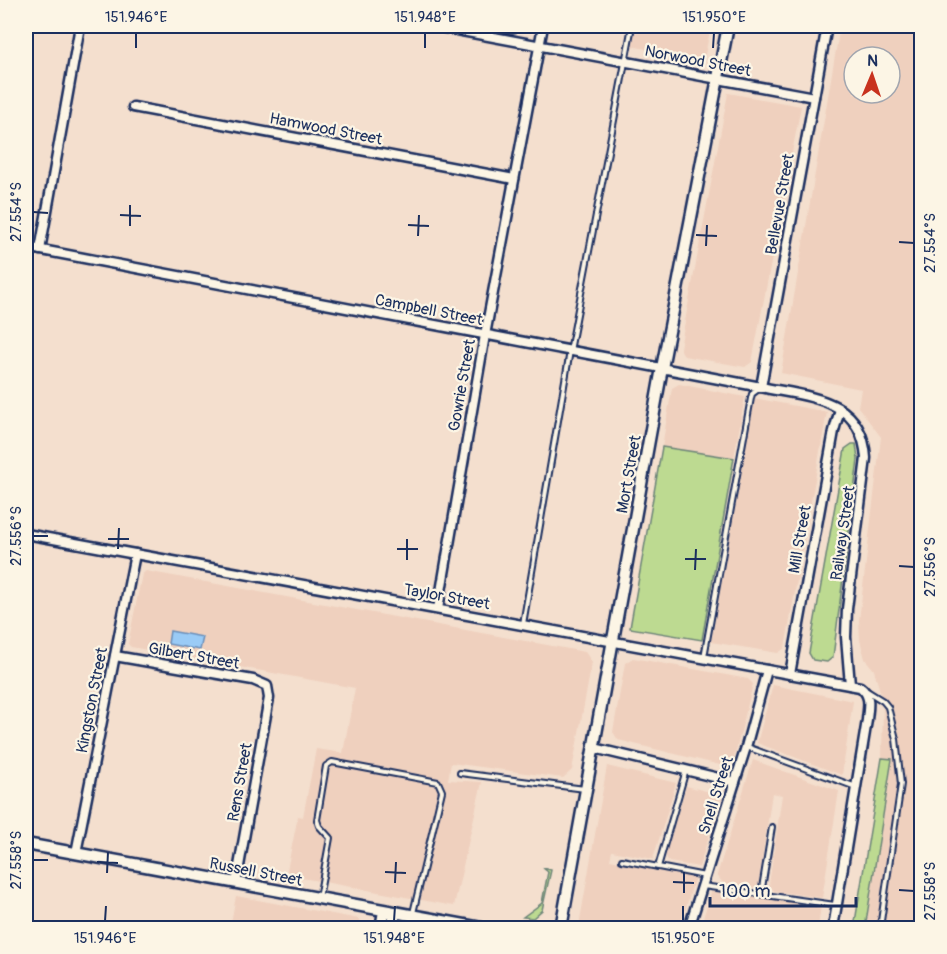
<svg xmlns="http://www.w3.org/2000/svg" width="947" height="954" viewBox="0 0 947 954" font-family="Pangolin,sans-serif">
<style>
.built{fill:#efd0be;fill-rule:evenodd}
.green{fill:#bdda91;stroke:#6c8478;stroke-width:1.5}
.water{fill:#9acbf6;stroke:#678db9;stroke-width:1.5}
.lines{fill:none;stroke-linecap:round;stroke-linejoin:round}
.lane-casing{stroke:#1b2f5e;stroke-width:8}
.street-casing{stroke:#1b2f5e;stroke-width:13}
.secondary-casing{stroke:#1b2f5e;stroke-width:15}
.lane{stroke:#fcf5e5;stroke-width:4}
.street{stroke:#fcf5e5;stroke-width:8}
.secondary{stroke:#fcf5e5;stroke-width:10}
.rail-casing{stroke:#1b2f5e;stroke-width:5}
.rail{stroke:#fcf5e5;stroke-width:3;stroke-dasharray:9;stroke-linecap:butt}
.ticks{fill:none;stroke:#1b2f5e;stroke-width:2}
.labels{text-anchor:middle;stroke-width:4.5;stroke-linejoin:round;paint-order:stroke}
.street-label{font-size:16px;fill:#1b2f5e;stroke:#fcf5e5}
.neatline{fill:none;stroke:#1b2f5e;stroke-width:2}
.ticks-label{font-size:15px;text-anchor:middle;fill:#1b2f5e}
</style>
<rect width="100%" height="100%" fill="#f4dfce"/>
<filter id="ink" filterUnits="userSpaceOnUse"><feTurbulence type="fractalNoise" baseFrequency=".0167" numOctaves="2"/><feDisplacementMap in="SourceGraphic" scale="12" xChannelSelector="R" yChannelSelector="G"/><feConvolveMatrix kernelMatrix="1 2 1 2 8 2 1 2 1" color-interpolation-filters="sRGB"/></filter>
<g filter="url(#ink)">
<g class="built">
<path d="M635 26H711L704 60 631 46Z"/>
<path d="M840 26H921V928H865L892 760 882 758 883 702 874 670 865 659 860 640 859 620 881 437 858 407 861 389 781 373ZM854 57H890V93H854Z"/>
<path d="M728 93 801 106 752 362 745 367 684 356 680 348Z"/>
<path d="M679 384 745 397 734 458 662 447 672 388Z"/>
<path d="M754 398 827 412 785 648 778 653 711 642Z"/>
<path d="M146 571 585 652 592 662 572 770 563 778 451 763 448 780 482 782 454 906 286 875 298 816 303 817 316 749 343 753 355 688 131 647 128 644 142 574Z"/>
<path d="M633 658 748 679 753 684 733 763 724 766 618 740 613 732 625 663Z"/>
<path d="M773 685 853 701 842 775 757 743Z"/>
<path d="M753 760 839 791 822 898 774 891 769 884 782 795 772 793 758 888 724 885 717 875Z"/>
<path d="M607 766 676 783 653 859 612 851 610 860 695 877 680 928H584L581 925 580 920Z"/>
<path d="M686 786 722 795 699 867 669 862 665 855Z"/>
<path d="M712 889 821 906 818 928H700Z"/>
<path d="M236 896 359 919 366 928H230Z"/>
</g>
<g class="green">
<path d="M852 444H856L858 459 833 657 827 662 813 660 809 653 845 449Z"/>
<path d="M662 447 734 458 702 640 630 628Z"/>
<path d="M882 758 892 759 865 928H854Z"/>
<path d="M543 868 551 870 542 910 533 918 523 917 542 903 548 872Z"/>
</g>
<path class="water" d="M170 631 203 637 200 650 168 644Z"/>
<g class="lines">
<g class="lane-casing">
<g id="lane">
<path d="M523 624 570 351 632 26"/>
<path d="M704 657 751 398 752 394 760 388"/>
<path d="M867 691 883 701 888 707 896 739 901 784 880 928"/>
<path d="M747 747 856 787"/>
<path d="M460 773 585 789"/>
<path d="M622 860 705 876"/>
<path d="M658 867 686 770"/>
<path d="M703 886 835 905"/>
<path d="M761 894 772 827"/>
<path d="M319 898 330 838 319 826 317 820 326 766 332 762 438 782 442 791 413 913"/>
</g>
</g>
<g class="street-casing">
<g id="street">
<path d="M435 26 814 97"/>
<path d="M133 107 514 179"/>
<path d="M26 247 761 387C808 397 862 397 866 458L847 609 846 637 850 685"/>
<path d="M40 250 80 26"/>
<path d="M761 387 827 26"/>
<path d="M26 534 860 687C872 696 868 707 867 720L833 928"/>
<path d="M438 609 485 335 543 26"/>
<path d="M115 656 253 680 267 686 269 698 236 883"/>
<path d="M790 674 834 431 840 409"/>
<path d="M594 748 735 782"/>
<path d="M76 853 135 554"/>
<path d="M689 928 746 747 767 670"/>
</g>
</g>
<g class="secondary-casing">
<g id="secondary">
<path d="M26 844 481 928"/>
<path d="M381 928 384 911"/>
<path d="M392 928 395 913"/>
<path d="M561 928 662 368 728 26"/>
</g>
</g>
<use href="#lane" class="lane"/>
<use href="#street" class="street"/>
<use href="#secondary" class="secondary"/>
<g class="rail-casing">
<path id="rail" d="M917 26 922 136"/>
</g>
<use href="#rail" class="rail"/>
</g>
</g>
<path class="ticks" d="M136 48V33M425 48V33M713 48 714 33M33 212 48 213M120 215 141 216M408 225 429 226M130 226V205M696 235 717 236M418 236 419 215M899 242 914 243M706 246 707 225M33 536H48M108 539H129M118 549 119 528M397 549H418M685 559H706M407 560V539M899 566 914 567M695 570 696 549M33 860H48M97 862 118 863M385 872 406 873M107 873 108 852M673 882 694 883M395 883 396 862M899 890 914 891M684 893V872M105 921 106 906M394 921 395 906M683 921V906"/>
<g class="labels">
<g class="street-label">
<text transform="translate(698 60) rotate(11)" y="6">Norwood Street</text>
<text transform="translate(326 128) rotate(11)" y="6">Hamwood Street</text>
<text transform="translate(779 204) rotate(-80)" y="6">Bellevue Street</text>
<text transform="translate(429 309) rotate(11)" y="6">Campbell Street</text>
<text transform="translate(461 385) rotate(-80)" y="6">Gowrie Street</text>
<text transform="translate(628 474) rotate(-80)" y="6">Mort Street</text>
<text transform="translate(842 533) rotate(-82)" y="6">Railway Street</text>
<text transform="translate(799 539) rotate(-80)" y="6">Mill Street</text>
<text transform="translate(447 596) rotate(10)" y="6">Taylor Street</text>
<text transform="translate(194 655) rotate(10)" y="6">Gilbert Street</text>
<text transform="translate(91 700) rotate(-79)" y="6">Kingston Street</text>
<text transform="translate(239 782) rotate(-80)" y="6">Rens Street</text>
<text transform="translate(715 795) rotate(-72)" y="6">Snell Street</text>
<text transform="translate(256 871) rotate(11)" y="6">Russell Street</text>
</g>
</g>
<rect width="947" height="954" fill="none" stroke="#fcf5e5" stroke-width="66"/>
<g transform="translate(872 75) rotate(2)"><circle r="28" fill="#fcf5e5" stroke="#a2a6af" stroke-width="1.5"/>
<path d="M0-4.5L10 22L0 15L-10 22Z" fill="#c8321e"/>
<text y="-9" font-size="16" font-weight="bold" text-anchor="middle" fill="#1b2f5e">N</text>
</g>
<path d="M710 897v9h146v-9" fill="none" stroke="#1b2f5e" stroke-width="3"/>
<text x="719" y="897" font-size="18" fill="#1b2f5e" stroke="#fcf5e5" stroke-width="4.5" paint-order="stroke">100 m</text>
<rect x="33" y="33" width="881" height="888" class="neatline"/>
<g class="ticks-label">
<text x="136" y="22">151.946°E</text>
<text x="425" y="22">151.948°E</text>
<text x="714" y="22">151.950°E</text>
<text transform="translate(16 212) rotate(-90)" y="5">27.554°S</text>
<text transform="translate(930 243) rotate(-90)" y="5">27.554°S</text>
<text transform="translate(16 536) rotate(-90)" y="5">27.556°S</text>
<text transform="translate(930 567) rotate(-90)" y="5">27.556°S</text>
<text transform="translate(16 860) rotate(-90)" y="5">27.558°S</text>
<text transform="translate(930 891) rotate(-90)" y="5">27.558°S</text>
<text x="105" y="943">151.946°E</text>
<text x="394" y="943">151.948°E</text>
<text x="683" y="943">151.950°E</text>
</g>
</svg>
